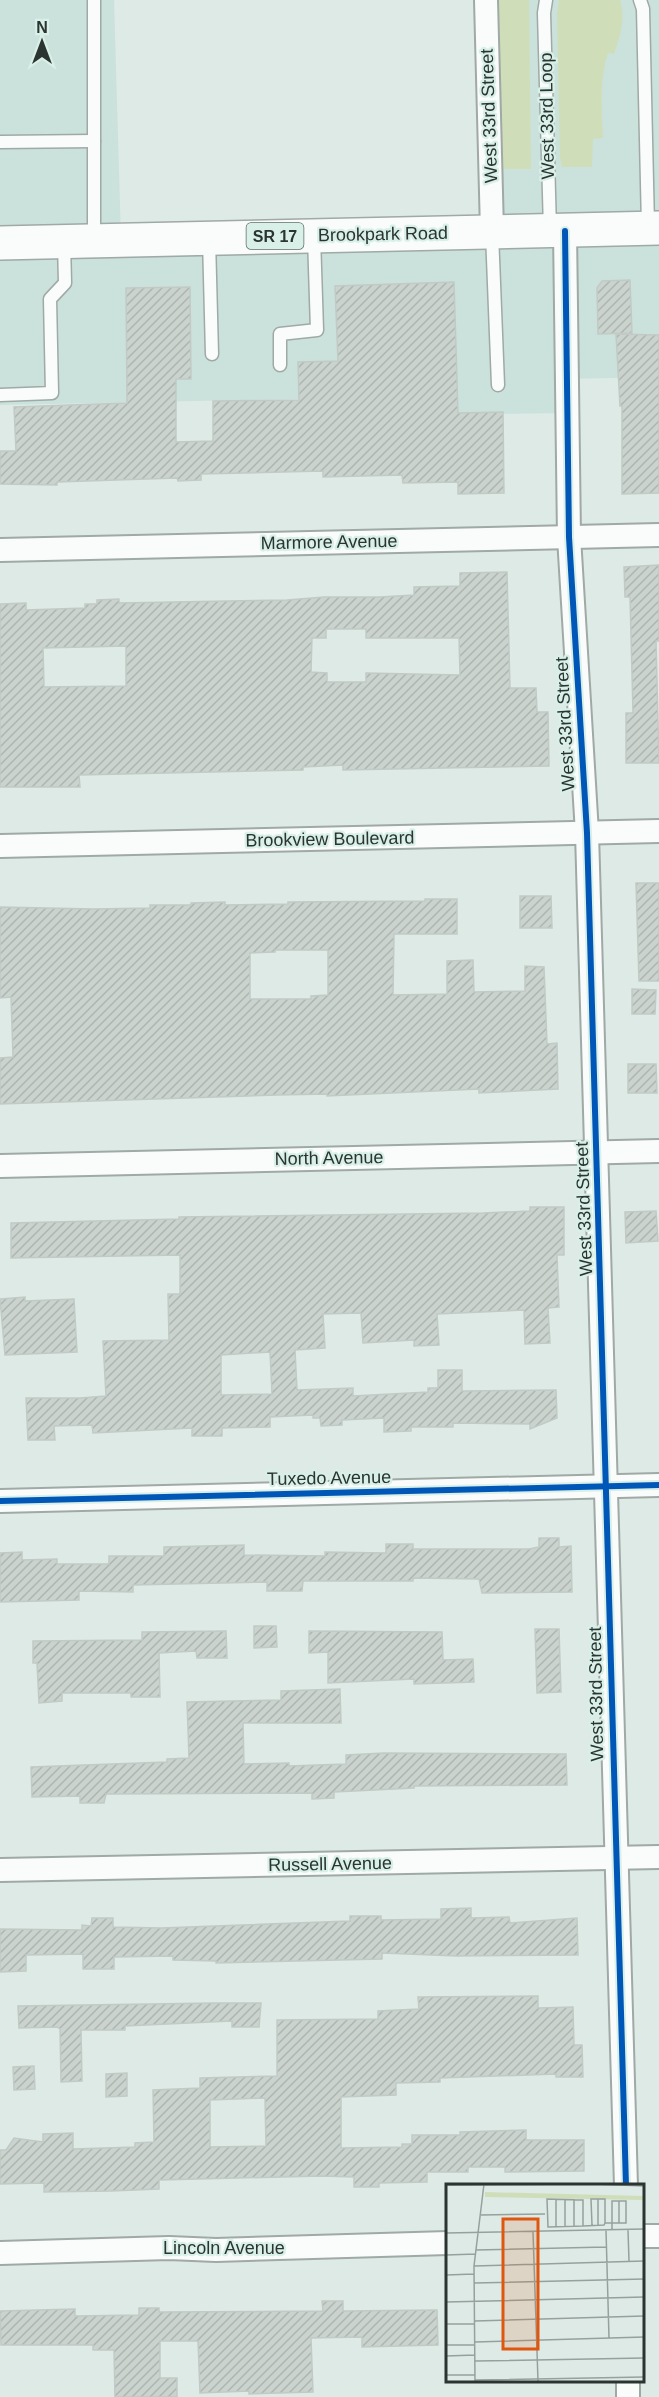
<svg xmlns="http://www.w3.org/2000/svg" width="659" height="2397" viewBox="0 0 659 2397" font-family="Arial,sans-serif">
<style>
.built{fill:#cae2db}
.grass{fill:#cfdeb9}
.building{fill:url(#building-hatch);stroke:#c2cac6;stroke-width:1.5;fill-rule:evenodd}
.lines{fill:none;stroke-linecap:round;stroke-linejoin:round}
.service-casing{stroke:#9fa9a5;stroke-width:15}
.minor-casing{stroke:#9fa9a5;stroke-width:26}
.primary-casing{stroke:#9fa9a5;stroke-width:36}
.service{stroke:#fafcfb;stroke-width:12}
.minor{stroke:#fafcfb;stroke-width:22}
.primary{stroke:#fafcfb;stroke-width:33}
.cycleway-casing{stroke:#d8f0e8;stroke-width:10}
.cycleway{stroke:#0057b8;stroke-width:6}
.labels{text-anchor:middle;stroke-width:4.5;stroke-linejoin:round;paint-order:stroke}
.shield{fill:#d8f0e8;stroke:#5f6c68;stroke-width:1.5}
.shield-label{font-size:16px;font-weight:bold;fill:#2b3431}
.street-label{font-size:18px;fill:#2b3431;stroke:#d8f0e8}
.inset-road{fill:none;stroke:#96a19e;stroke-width:1.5}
.view{fill:#df570e;fill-opacity:0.15;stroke:#df570e;stroke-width:3}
.inset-edge{fill:none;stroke:#2b3431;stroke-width:3}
</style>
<defs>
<pattern id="building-hatch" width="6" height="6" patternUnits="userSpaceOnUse" patternTransform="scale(1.5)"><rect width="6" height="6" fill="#cbd3ce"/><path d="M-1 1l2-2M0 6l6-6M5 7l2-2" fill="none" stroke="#aeb6b1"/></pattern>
</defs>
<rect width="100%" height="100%" fill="#deeae6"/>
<path class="built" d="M0 0H114L121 239 492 231 486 0H659V377L567 379V413L396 415 395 397 0 405Z"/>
<g class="grass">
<path d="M490 0H529L531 169H494Z"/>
<path d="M559 0H620C626 19 620 36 614 54L608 53C599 80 602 110 603 138L593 139 592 167H562L560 157 557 14Z"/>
</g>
<g class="building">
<path d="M630 280 632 333 598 334 597 288 602 281Z"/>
<path d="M454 282 458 413 503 412 504 493 458 494V482L403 483 402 475 323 477V471L201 474V480L178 481 177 478 57 482V485L0 484V451H16L14 407 127 403 126 288 190 287 191 379H176V442L213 441V401L299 400 298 362 338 361 335 286Z"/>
<path d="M616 334 659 335V493L622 494V406H620Z"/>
<path d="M659 565V641H656L659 763H626V713H633L630 597H625L624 567Z"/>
<path d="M507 572 510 688H536L537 712H548L549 766 343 770V765L303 767V770L79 775 80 787H0V604L26 603V610L85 608V604H97V600L119 599V603L287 600 324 597H380L414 595V587L460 586V573ZM326 629H366V638H459L460 675 366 673V682H327V673L311 672 312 638H326ZM126 646V686L44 687 43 648Z"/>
<path d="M636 883H659V981H639Z"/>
<path d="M520 896H551L552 928H520Z"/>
<path d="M425 899H457V934H394L393 995 447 994V961L473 960 474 992 525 991V966L544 967 547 1044 557 1043 558 1089 479 1093V1089L327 1096V1094L277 1095 0 1104V1058L13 1057 11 997 0 998V907L94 909 150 908V905H191V903L225 902V905L288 904V902L425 901ZM275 950H328V995L311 996V999H250V953L275 952Z"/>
<path d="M632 989 656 990 655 1014H632Z"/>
<path d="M628 1064H656L657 1093H628Z"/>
<path d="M530 1207H564V1255H557L559 1307 548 1308 550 1343 525 1344 524 1310 437 1314 439 1345 414 1346V1340L363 1343 361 1313 323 1314 325 1348 295 1350 297 1390 353 1388V1396L428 1392V1388H438V1370H462V1391L556 1390 557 1418 530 1429V1424L453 1423V1427H411V1431L384 1432V1418L342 1420V1425L321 1426 320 1418H313V1415L270 1417V1427L222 1428V1436H192V1428L93 1433 92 1425 54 1426 55 1440H28L26 1398H80L106 1396 103 1341 169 1340 168 1294H180V1255L11 1258V1223L179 1219V1217L483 1213 530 1211ZM270 1352 272 1394 221 1395V1355Z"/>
<path d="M656 1211 658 1241 626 1243 625 1212Z"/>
<path d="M25 1297V1301L74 1299 77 1352 5 1355 0 1299Z"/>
<path d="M539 1538H559V1547L571 1546 572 1592 482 1593 479 1579 413 1578V1581H303L302 1591H267V1582L133 1585V1592L79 1591V1600L0 1602V1553L22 1552V1560L57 1559V1564H109V1556H164V1547L244 1545V1555L325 1556V1552L386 1553V1544H413V1549H529L539 1547Z"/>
<path d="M254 1626H276L277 1647 254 1648Z"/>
<path d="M535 1629H559L561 1692 537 1693Z"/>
<path d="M226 1631 227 1658H197L196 1651 159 1653 160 1697H131V1693H62V1701L39 1703 37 1663H33V1641L142 1640V1632Z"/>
<path d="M309 1631 442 1632 443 1660 473 1659 474 1682 414 1684V1679L328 1683V1652L309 1653Z"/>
<path d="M340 1689 341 1723H243L244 1764 289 1763V1766L346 1764V1755L384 1753 566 1754 567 1785 414 1786V1788L334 1792V1798L312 1799V1793L106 1794 104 1803H80V1796L32 1797 31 1767 167 1762V1759L189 1758 187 1702 281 1700V1691Z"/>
<path d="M471 1908V1918L509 1917 510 1923 577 1918 578 1955 457 1956 382 1953V1959L216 1963V1961L173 1960V1956L114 1957V1969H83V1954L26 1955V1971L0 1972V1929L82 1930V1925L91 1926 92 1918H113V1927L161 1928 350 1921V1916H381V1920L441 1919V1909Z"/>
<path d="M538 1996V2008L573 2007 574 2045H582L583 2077H556V2074L440 2078V2082L396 2083V2095L341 2097V2148L402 2147V2144H412V2135H460V2132L526 2130V2140H584V2171L505 2172V2167H468V2172H427V2182L379 2183V2187H354V2177L321 2176 159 2180V2189L111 2191 44 2192V2183L0 2184V2150H6L14 2138 43 2142V2134L73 2133V2149L135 2147V2143L154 2142 153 2090 200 2088V2078L277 2076V2020L378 2019V2011L419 2009 418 1997ZM265 2098 266 2146 210 2147V2100Z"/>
<path d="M215 2003H261L259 2027H232V2021L125 2026V2030H81L82 2081 61 2082 60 2029 57 2027 19 2028 18 2006Z"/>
<path d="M34 2066 35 2089 14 2090 13 2067Z"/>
<path d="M127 2073V2096L106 2097V2074Z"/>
<path d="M322 2301H343V2311L437 2310 438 2345 362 2347V2337L311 2338 313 2392 249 2394V2391L200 2393 198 2341H160V2378H177V2397H115L114 2350H93V2345H1L0 2311 75 2309V2316L139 2315V2308H159V2312L323 2311Z"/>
</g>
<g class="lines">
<g class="service-casing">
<g id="service">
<path d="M546 0 544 13 550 230"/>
<path d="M640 0 643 9 648 226"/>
<path d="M0 142 94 141"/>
<path d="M492 233 498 385"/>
<path d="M94 239V0"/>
<path d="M209 239 212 354"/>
<path d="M280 365V334L317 330 314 237"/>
<path d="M0 395 52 393 50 299 65 283 64 242"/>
</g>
</g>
<g class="minor-casing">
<g id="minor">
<path d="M486 0 492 231"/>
<path d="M565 231 569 537 587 833 626 2186"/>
<path d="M0 550 659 535"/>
<path d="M0 846 659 831"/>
<path d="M0 1166 659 1151"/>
<path d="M0 1501 659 1485"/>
<path d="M0 1870 659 1857"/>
<path d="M642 2236H659"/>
<path d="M0 2253 169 2248 216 2250 448 2243"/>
<path d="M628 2380V2397"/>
</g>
</g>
<g class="primary-casing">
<path id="primary" d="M0 243 659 228"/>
</g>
<use href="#service" class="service"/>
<use href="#minor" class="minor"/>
<use href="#primary" class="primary"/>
<g class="cycleway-casing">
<g id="cycleway">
<path d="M565 231 569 537 587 833 626 2186"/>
<path d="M0 1501 659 1485"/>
</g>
</g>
<use href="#cycleway" class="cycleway"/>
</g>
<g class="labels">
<rect class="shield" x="246.5" y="223" width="57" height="26" rx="4.5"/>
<g class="shield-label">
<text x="275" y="242">SR 17</text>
</g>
<g class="street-label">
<text transform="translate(489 116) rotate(-92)" y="6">West 33rd Street</text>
<text transform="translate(547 116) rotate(-91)" y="6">West 33rd Loop</text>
<text transform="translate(383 234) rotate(-1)" y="6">Brookpark Road</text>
<text transform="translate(329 542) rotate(-1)" y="6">Marmore Avenue</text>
<text transform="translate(565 724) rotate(-93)" y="6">West 33rd Street</text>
<text transform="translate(330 839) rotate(-1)" y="6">Brookview Boulevard</text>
<text transform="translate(329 1158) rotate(-1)" y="6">North Avenue</text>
<text transform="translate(584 1209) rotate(-92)" y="6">West 33rd Street</text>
<text transform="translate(329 1478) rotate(-1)" y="6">Tuxedo Avenue</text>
<text transform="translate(596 1694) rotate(-91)" y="6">West 33rd Street</text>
<text transform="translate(330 1864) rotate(-1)" y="6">Russell Avenue</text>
<text x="224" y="2254">Lincoln Avenue</text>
</g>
</g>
<g transform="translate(446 2184)">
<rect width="198" height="198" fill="#deeae6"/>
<path d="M39 8 198 12V16L39 13Z" fill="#cfdeb9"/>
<path class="inset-road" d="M148 0 198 2M0 1 149 0M119 15V42M128 15V42M152 15V41M110 16V42M173 17V39M35 31 99 30M146 41 145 15H159V39M137 42V16L101 15 102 43 137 42 158 41 159 39H180V17H166V46M160 46 163 154M182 46 183 77M87 48 92 197M0 49 198 45M30 66 160 63M0 71 30 70M28 82 198 77M0 91 28 90M28 99 198 95M0 118 198 113M29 137 198 132M0 140H29M29 158 198 153M0 161H29M0 172 29 171M29 177 198 174M0 191H29M29 196 198 193M29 198 28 82 38 0"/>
<path class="view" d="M57 35H92V165H57Z"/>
<rect width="198" height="198" class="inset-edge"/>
</g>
<g transform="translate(42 42)" stroke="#d8f0e8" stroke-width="4.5" paint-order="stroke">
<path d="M0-4.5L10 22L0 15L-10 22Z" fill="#2b3431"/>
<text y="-9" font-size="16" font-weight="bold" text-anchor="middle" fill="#2b3431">N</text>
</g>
</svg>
